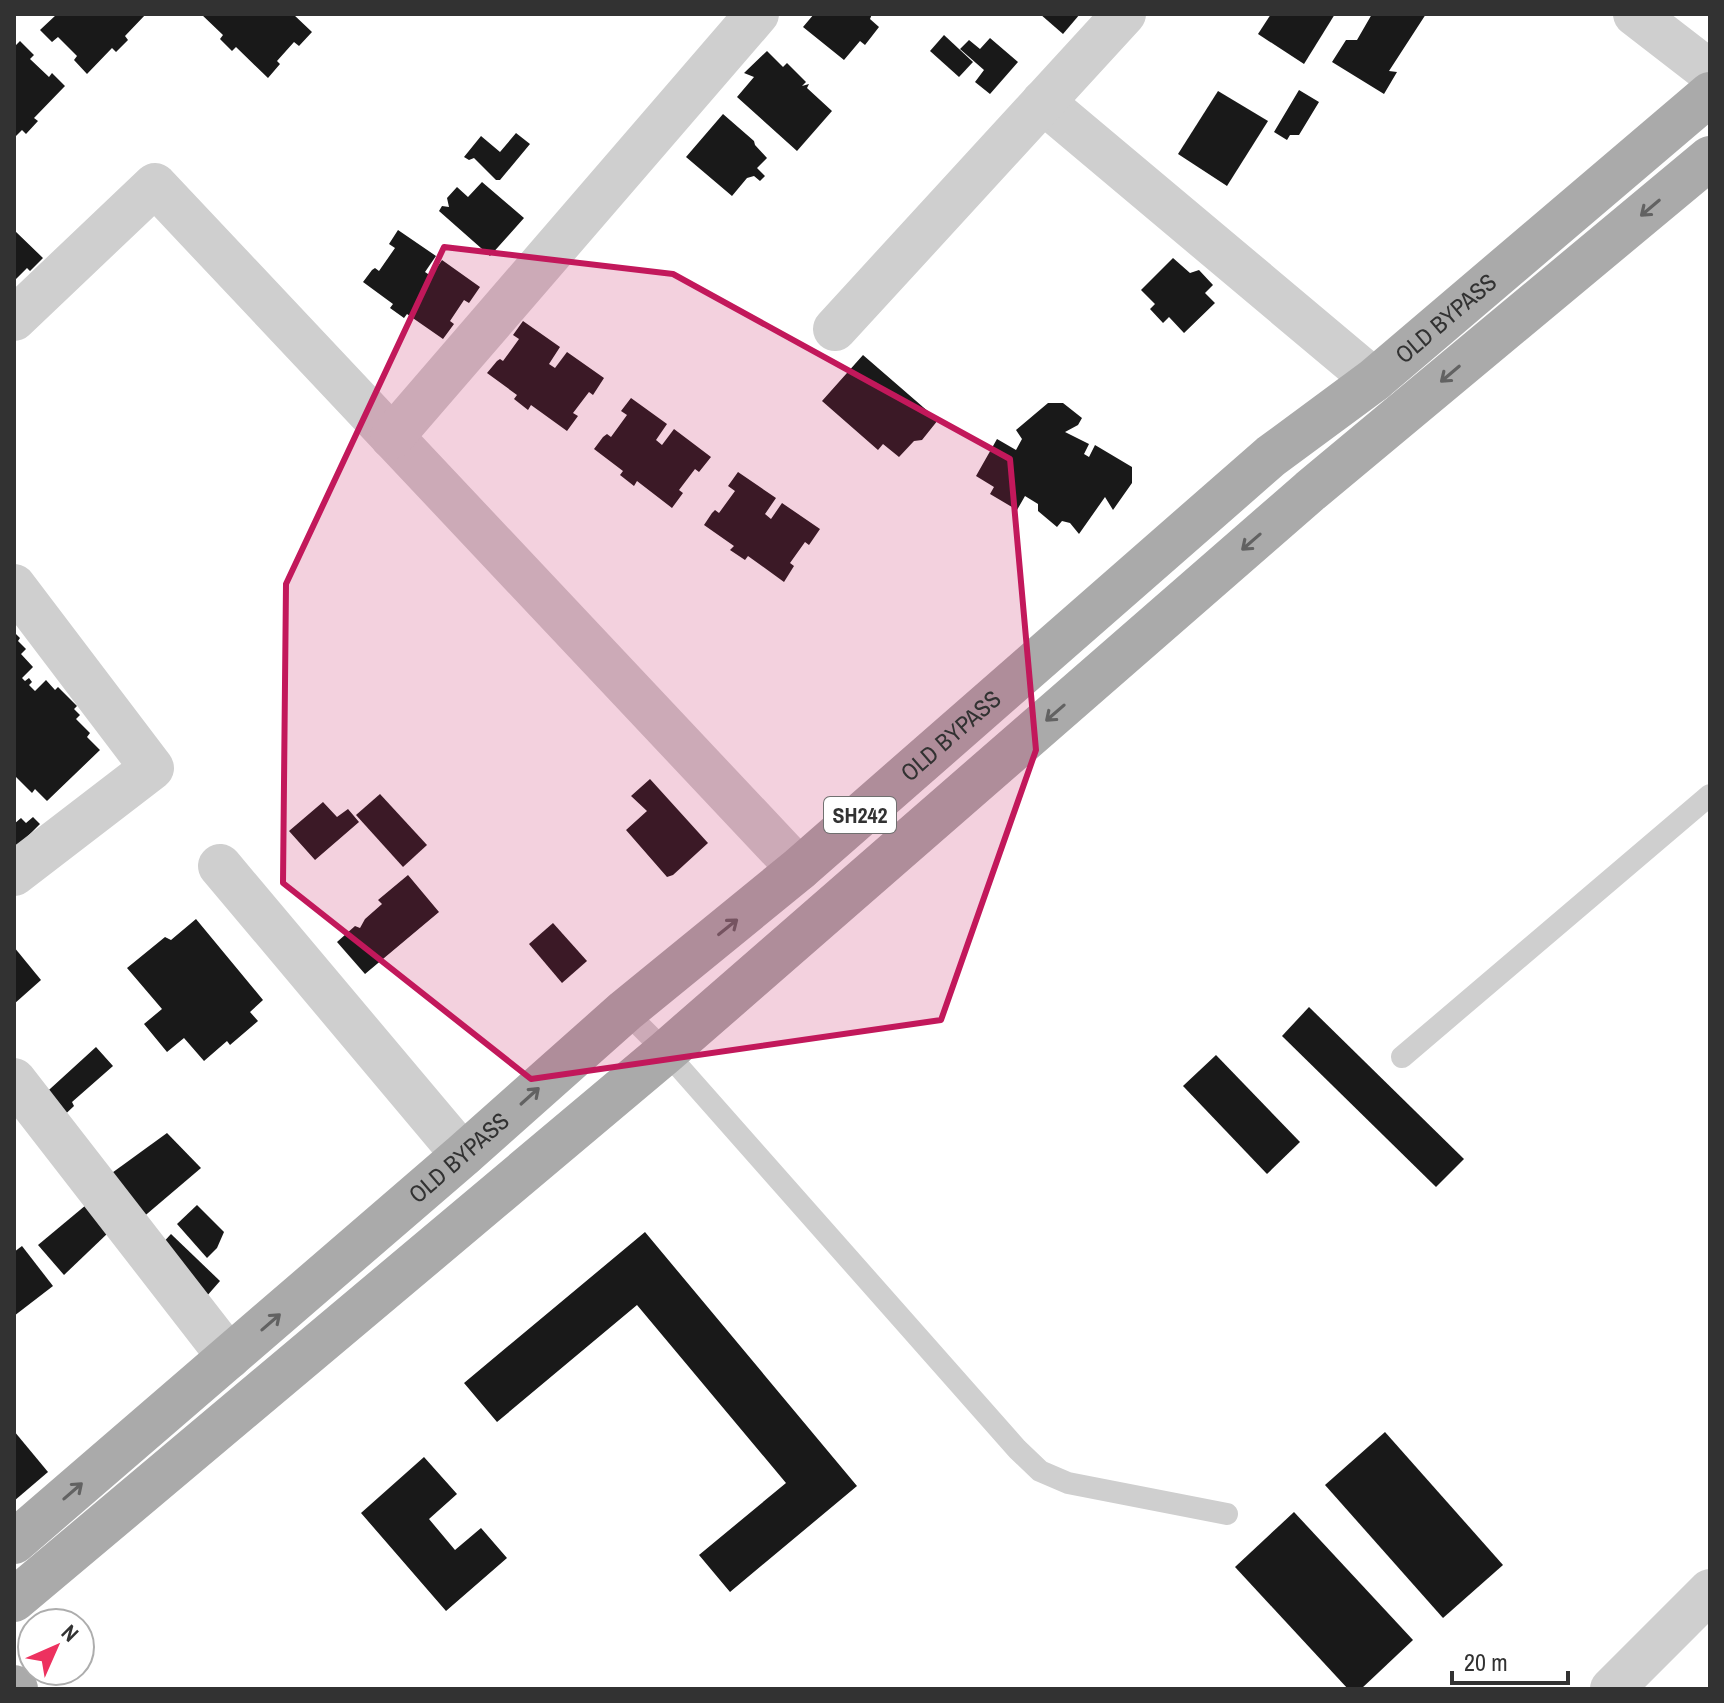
<svg xmlns="http://www.w3.org/2000/svg" width="1724" height="1703" viewBox="0 0 1724 1703" font-family="'Archivo Narrow',sans-serif">
<style>
.building{fill:#191919}
.lines{fill:none;stroke-linecap:round;stroke-linejoin:round}
.service{stroke:#cfcfcf;stroke-width:22}
.minor{stroke:#cfcfcf;stroke-width:44}
.tertiary{stroke:#cfcfcf;stroke-width:44}
.primary{stroke:#aaa;stroke-width:44}
.oneway{stroke:#626262}
.marked{fill:#c2185b;fill-opacity:0.2;stroke:#c2185b;stroke-width:6;stroke-linejoin:round}
.labels{text-anchor:middle;stroke-width:8;stroke-linejoin:round;paint-order:stroke}
.shield{fill:#fff;stroke:#707070;stroke-width:2}
.shield-label{font-size:22px;font-weight:bold;fill:#323232}
.street-label{font-size:24px;fill:#323232;stroke:#fff}
</style>
<rect width="100%" height="100%" fill="#fff"/>
<g class="building">
<path d="M57 14H146L125 36 128 40 116 52 112 48 87 74 74 60 77 56 58 37 52 42 40 30Z"/>
<path d="M201 14H293L312 32 299 46 294 42 277 61 280 64 268 78 236 47 232 51 220 39 223 35Z"/>
<path d="M814 14H872L870 19 879 27 865 45 860 41 844 60 803 27Z"/>
<path d="M1040 14H1080L1063 34Z"/>
<path d="M1271 14H1335L1304 64 1258 34Z"/>
<path d="M1372 14H1426L1389 71 1397 72 1384 94 1332 62 1346 40H1357Z"/>
<path d="M944 35 973 62 959 77 930 51Z"/>
<path d="M990 38 1018 62 990 94 975 82 984 70 960 49 969 40 980 49Z"/>
<path d="M20 41 34 55 30 59 49 77 52 73 65 86 34 118 38 121 26 134 22 130 14 138V47Z"/>
<path d="M767 51 783 67 787 63 806 82 802 86 809 84 807 88 832 111 797 151 737 97 754 77 744 73Z"/>
<path d="M1299 90 1319 102 1299 135H1290L1287 140 1274 132Z"/>
<path d="M1218 91 1268 121 1227 186 1178 154Z"/>
<path d="M723 114 754 141 755 145 767 158 757 168 765 176 760 181 754 176 747 178 732 196 686 157Z"/>
<path d="M516 133 530 144 500 180H496L474 158 469 160 464 157 481 136 500 152Z"/>
<path d="M482 182 524 218 490 256 439 211 442 206 449 207 447 198 457 187 468 197Z"/>
<path d="M14 230 43 258 30 271 27 268 14 281Z"/>
<path d="M398 230 436 256 425 272 431 276 442 260 480 287 469 303 464 300 450 321 454 324 443 339 407 314 404 318 390 308 393 304 363 282 372 270 375 268 379 271 395 248 389 244Z"/>
<path d="M1173 258 1190 273 1199 270 1213 285 1205 293 1215 303 1184 333 1169 317 1163 323 1150 309 1155 304 1141 290Z"/>
<path d="M523 321 560 347 549 364 555 368 567 352 604 378 593 395 589 392 573 413 578 416 567 431 531 405 528 410 514 399 517 395 487 373 497 361 500 359 503 361 519 339 513 335Z"/>
<path d="M863 355 938 420 922 440 914 441 899 457 883 444 878 450 822 401Z"/>
<path d="M631 398 667 424 656 440 662 445 674 429 711 457 699 472 695 469 679 490 683 493 672 508 637 481 634 486 620 475 623 471 594 449 603 437 607 434 611 437 627 415 621 411Z"/>
<path d="M1048 403H1063L1082 418 1078 425 1065 432 1089 444 1084 454 1089 457 1095 445 1132 467V483L1113 510 1105 497 1079 534 1070 523 1062 521 1057 527 1038 511V504L1025 496 1017 510 990 494 994 487 976 476 997 439 1016 450 1022 439 1016 430Z"/>
<path d="M738 472 776 498 765 514 771 519 782 503 820 529 809 545 805 542 790 563 794 566 784 582 748 556 745 560 730 550 734 546 704 525 712 513 715 510 719 513 735 491 728 486Z"/>
<path d="M14 632 20 638 18 641 26 649 21 654 33 667 22 678 25 681 29 678 32 682 29 685 35 691 46 680 55 690 58 687 77 706 74 709 80 715 76 719 90 733 87 737 100 750 47 801 35 789 32 793 16 777 14 779Z"/>
<path d="M650 779 708 843 673 875 667 877 626 830 647 811 631 796Z"/>
<path d="M380 794 427 845 403 867 356 815Z"/>
<path d="M323 802 337 817 348 809 359 822 315 860 289 831Z"/>
<path d="M33 817 40 824 23 841 14 854V824L21 818 26 823Z"/>
<path d="M408 875 439 912 365 974 337 942 355 926 360 928 365 919 382 904 378 900Z"/>
<path d="M196 919 263 1000 250 1012 258 1021 230 1045 227 1041 204 1061 184 1038 167 1052 144 1024 162 1009 127 968 165 937 171 940Z"/>
<path d="M553 923 587 961 562 983 529 944Z"/>
<path d="M14 947 41 980 14 1004Z"/>
<path d="M1309 1007 1464 1159 1436 1187 1282 1036Z"/>
<path d="M96 1047 113 1066 72 1102 74 1106 56 1123 39 1099Z"/>
<path d="M1216 1055 1300 1142 1267 1174 1183 1086Z"/>
<path d="M167 1133 201 1168 141 1219 105 1178Z"/>
<path d="M86 1205 109 1232 64 1275 38 1245Z"/>
<path d="M197 1205 224 1232 217 1248 207 1258 177 1224Z"/>
<path d="M645 1232 857 1486 730 1592 699 1555 786 1483 637 1305 497 1422 464 1383Z"/>
<path d="M171 1234 220 1281 206 1297 158 1248Z"/>
<path d="M22 1246 53 1286 14 1316V1252Z"/>
<path d="M14 1431 48 1472 14 1501Z"/>
<path d="M1385 1432 1503 1565 1443 1618 1325 1485Z"/>
<path d="M424 1457 457 1494 429 1519 455 1550 481 1528 507 1558 446 1611 361 1513Z"/>
<path d="M1294 1512 1413 1640 1361 1689H1348L1235 1567Z"/>
</g>
<g class="lines">
<g class="service">
<path d="M625 1011 666 1052 1017 1449 1040 1471 1068 1483 1227 1514"/>
<path d="M1402 1057 1710 795"/>
</g>
<g class="minor">
<path d="M1043 102 1374 380"/>
<path d="M14 319 155 185 799 869"/>
<path d="M835 329 1124 14"/>
<path d="M392 437 757 14"/>
<path d="M14 586 152 768 14 874"/>
<path d="M220 866 463 1155"/>
<path d="M14 1080 229 1357"/>
<path d="M1612 1689 1710 1591"/>
</g>
<path class="tertiary" d="M1635 14 1710 72"/>
<g class="primary">
<path id="s1" d="M14 1542 463 1155 625 1011 799 869 1271 456 1374 380 1710 94"/>
<path d="M14 1600 666 1052 1310 491 1710 158"/>
<path d="M14 1687 16 1689"/>
</g>
</g>
<defs><path id="oneway-shaft" d="M-6 0H5M1.5-3L5.5 0L1.5 3" fill="none" stroke-width="1.6" stroke-linecap="round" stroke-linejoin="round" transform="scale(2)"/></defs>
<g class="oneway">
<use href="#oneway-shaft" transform="translate(1650 208) rotate(140)"/>
<use href="#oneway-shaft" transform="translate(1450 374) rotate(140)"/>
<use href="#oneway-shaft" transform="translate(1251 542) rotate(139)"/>
<use href="#oneway-shaft" transform="translate(1055 713) rotate(139)"/>
<use href="#oneway-shaft" transform="translate(728 927) rotate(-39)"/>
<use href="#oneway-shaft" transform="translate(530 1096) rotate(-42)"/>
<use href="#oneway-shaft" transform="translate(271 1322) rotate(-41)"/>
<use href="#oneway-shaft" transform="translate(73 1491) rotate(-41)"/>
</g>
<path class="marked" d="M444 247 673 274 1010 459 1036 750 941 1020 531 1079 283 883 286 584Z"/>
<g class="labels">
<rect class="shield" x="824" y="797" width="72" height="36" rx="6"/>
<g class="shield-label">
<text x="860" y="823">SH242</text>
</g>
<g class="street-label">
<text dy="8" stroke="none"><textPath href="#s1" startOffset="1884">OLD BYPASS</textPath></text>
<text dy="8" stroke="none"><textPath href="#s1" startOffset="1236">OLD BYPASS</textPath></text>
<text dy="8" stroke="none"><textPath href="#s1" startOffset="588">OLD BYPASS</textPath></text>
</g>
</g>
<rect width="1724" height="1703" fill="none" stroke="#323232" stroke-width="32"/>
<g transform="translate(56 1647) rotate(45)"><circle r="38" fill="#ffffff" stroke="#adadad" stroke-width="2"/>
<path d="M0-6L14 30L0 20L-14 30Z" fill="#ed315f"/>
<text y="-12" font-size="22" font-weight="bold" text-anchor="middle" fill="#323232">N</text>
</g>
<path d="M1452 1671v12h116v-12" fill="none" stroke="#323232" stroke-width="4"/>
<text x="1464" y="1671" font-size="24" fill="#323232" stroke="#ffffff" stroke-width="6" paint-order="stroke">20 m</text>
</svg>
